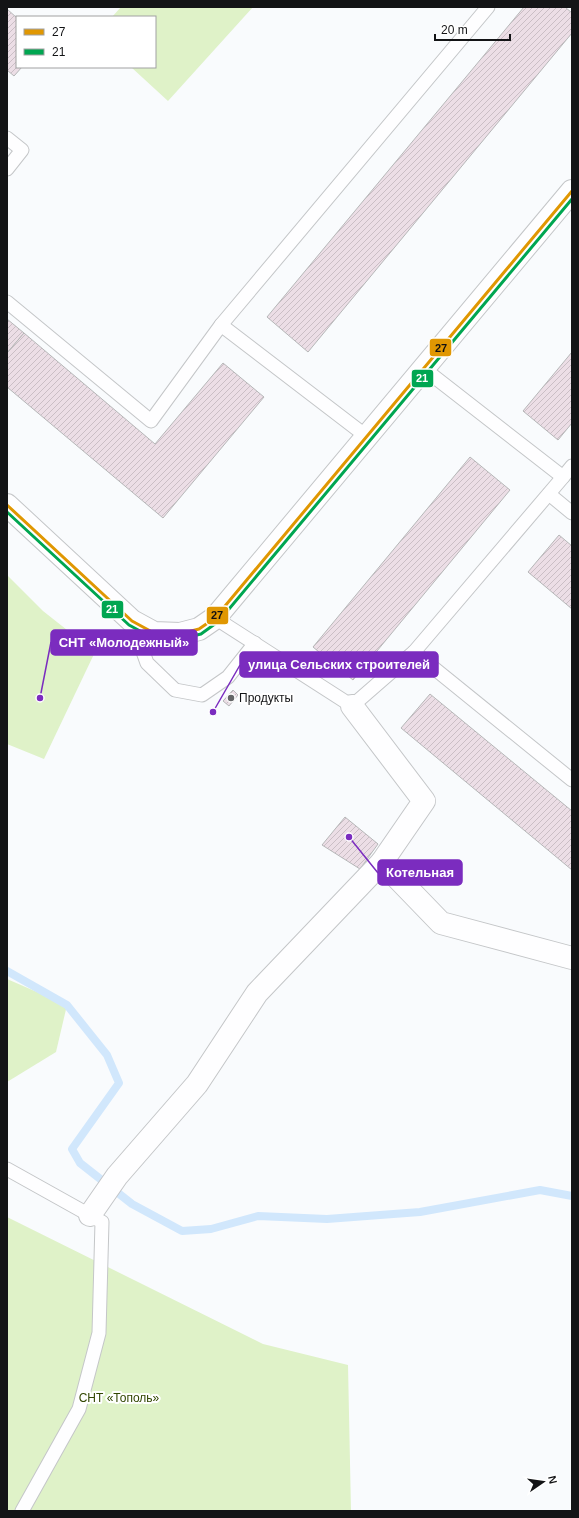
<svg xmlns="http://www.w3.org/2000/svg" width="579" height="1518" viewBox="0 0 579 1518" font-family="Helvetica,sans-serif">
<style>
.green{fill:#dff2c8}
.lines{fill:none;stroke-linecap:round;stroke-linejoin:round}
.stream{stroke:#d1e7fc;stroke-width:8}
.building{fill:url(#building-hatch);stroke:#b6b7b8}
.service-casing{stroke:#c4c6c8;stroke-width:15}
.minor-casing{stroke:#c4c6c8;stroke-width:24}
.tertiary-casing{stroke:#c4c6c8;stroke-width:24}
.service{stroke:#fefeff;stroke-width:13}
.minor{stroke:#fefeff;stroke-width:22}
.tertiary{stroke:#fefeff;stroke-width:22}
.bus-1-casing{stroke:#fff;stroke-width:6}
.bus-2-casing{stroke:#fff;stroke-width:6}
.bus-1{stroke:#e09702;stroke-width:3}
.bus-2{stroke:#00a651;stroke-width:3}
.poi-dot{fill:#646567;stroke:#fff;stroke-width:1.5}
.labels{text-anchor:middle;stroke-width:4;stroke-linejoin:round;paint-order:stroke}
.poi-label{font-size:12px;fill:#131416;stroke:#fff;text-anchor:start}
.park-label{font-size:12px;fill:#314601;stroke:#fff}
.leader{fill:none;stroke:#7b2cbf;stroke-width:1.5}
.callout-dot{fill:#7b2cbf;stroke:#fff;stroke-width:1.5}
.callout{fill:#7b2cbf;stroke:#7b2cbf;stroke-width:1.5}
.callout-label{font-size:13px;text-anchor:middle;font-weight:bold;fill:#fff}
.line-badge{stroke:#fff;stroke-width:1.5}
.badge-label{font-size:11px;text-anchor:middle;font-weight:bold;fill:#fff}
.pale-badge-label{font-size:11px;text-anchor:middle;font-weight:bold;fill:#111}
</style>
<defs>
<pattern id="building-hatch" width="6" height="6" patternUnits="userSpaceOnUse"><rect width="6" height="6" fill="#ecdee6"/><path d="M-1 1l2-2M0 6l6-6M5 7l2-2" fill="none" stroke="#cabec5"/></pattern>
</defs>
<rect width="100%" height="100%" fill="#f9fbfd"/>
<g class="green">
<path d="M121 7H253L168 101 131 67H155V17H112Z"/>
<path d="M7 575 43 611 95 652 44 759 7 744Z"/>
<path d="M7 979 67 1005 56 1052 7 1082Z"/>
<path d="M7 1217 263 1344 348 1365 351 1511H7Z"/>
</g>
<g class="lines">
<path class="stream" d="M7 971 67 1005 107 1055 119 1083 72 1149 80 1163 132 1204 182 1231 211 1229 258 1216 327 1219 420 1212 540 1190 572 1196"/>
</g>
<g class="building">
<path d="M524 7H565L572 13V33L308 352 267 317Z"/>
<path d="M7 9 17 18V67H22L14 76 7 70Z"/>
<path d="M7 319 24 333 7 353Z"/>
<path d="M24 333 155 444 223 363 264 397 163 518 7 387V353Z"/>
<path d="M572 352V423L558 440 523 411Z"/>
<path d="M470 457 510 490 353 680 313 647Z"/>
<path d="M559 535 572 546V609L528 572Z"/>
<path d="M233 690 238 695 229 706 223 701Z"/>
<path d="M430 694 572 811V870L401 728Z"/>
<path d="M345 817 378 844 360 869 322 845Z"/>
</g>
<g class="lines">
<g class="service-casing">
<g id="service">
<path d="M7 138 22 150 7 169"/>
<path d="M7 302 151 421 221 325 366 436"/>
<path d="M221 325 488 7"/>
<path d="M423 368 563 477 572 466"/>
<path d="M563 477 414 652 572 780"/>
<path d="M549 494 572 513"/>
<path d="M215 618 352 706 414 652"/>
<path d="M132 621 147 663 175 690 202 695 228 677 255 643"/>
<path d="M7 1169 102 1222 99 1333 79 1409 22 1511"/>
</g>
</g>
<g class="minor-casing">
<g id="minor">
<path d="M352 706 424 801 382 862 441 923 572 958"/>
<path d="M90 1215 117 1176 197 1084 257 993 382 862"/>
</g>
</g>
<g class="tertiary-casing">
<path id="tertiary" d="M7 505 132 621 154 633 180 634 199 629 215 618 572 191"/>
</g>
<use href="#service" class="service"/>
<use href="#minor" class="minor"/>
<use href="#tertiary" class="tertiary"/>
<g class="bus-1-casing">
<path id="bus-1" d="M7 505 132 621 154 633 180 634 199 629 215 618 572 191"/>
</g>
<g class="bus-2-casing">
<path id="bus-2" d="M7 512 129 625 153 638 180 639 201 634 219 621 572 199"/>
</g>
<use href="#bus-1" class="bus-1"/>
<use href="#bus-2" class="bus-2"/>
</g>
<circle class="poi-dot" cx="231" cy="698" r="4"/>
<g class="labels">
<g class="poi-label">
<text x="239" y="702">Продукты</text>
</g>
<g class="park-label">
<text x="119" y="1402">СНТ «Тополь»</text>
</g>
</g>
<path class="leader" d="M40 698L51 642M213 712L240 665M349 837L378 873"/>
<g class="callout-dot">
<circle cx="40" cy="698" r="4"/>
<circle cx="213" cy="712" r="4"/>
<circle cx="349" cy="837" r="4"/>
</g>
<g class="callout">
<rect x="51" y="630" width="146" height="25" rx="4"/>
<rect x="240" y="652" width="198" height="25" rx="4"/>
<rect x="378" y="860" width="84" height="25" rx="4"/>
</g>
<g class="callout-label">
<text x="124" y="647">СНТ «Молодежный»</text>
<text x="339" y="669">улица Сельских строителей</text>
<text x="420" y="877">Котельная</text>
</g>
<g class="line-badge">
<rect x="429" y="338" width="23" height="19" rx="4" fill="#e09702"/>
<rect x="411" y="369" width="23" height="19" rx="4" fill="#00a651"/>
<rect x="101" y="600" width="23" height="19" rx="4" fill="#00a651"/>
<rect x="206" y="606" width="23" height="19" rx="4" fill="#e09702"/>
</g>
<g class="badge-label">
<text x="422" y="382">21</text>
<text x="112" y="613">21</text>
</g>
<g class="pale-badge-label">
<text x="441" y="352">27</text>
<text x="217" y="619">27</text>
</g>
<rect width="579" height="1518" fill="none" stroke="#131416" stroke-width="16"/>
<rect x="16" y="16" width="140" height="52" fill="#ffffff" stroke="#a1a1a2"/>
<rect x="24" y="29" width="20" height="6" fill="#e09702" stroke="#a1a1a2"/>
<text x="52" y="36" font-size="12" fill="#131416">27</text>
<rect x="24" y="49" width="20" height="6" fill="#00a651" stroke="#a1a1a2"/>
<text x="52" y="56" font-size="12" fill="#131416">21</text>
<g transform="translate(543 1482) rotate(77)" stroke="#ffffff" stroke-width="3" paint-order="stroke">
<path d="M0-3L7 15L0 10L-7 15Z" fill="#131416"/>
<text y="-6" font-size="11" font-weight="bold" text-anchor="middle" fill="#131416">N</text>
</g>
<path d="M435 34v6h75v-6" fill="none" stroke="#131416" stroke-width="2"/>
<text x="441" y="34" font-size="12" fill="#131416" stroke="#ffffff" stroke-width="3" paint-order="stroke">20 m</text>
</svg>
